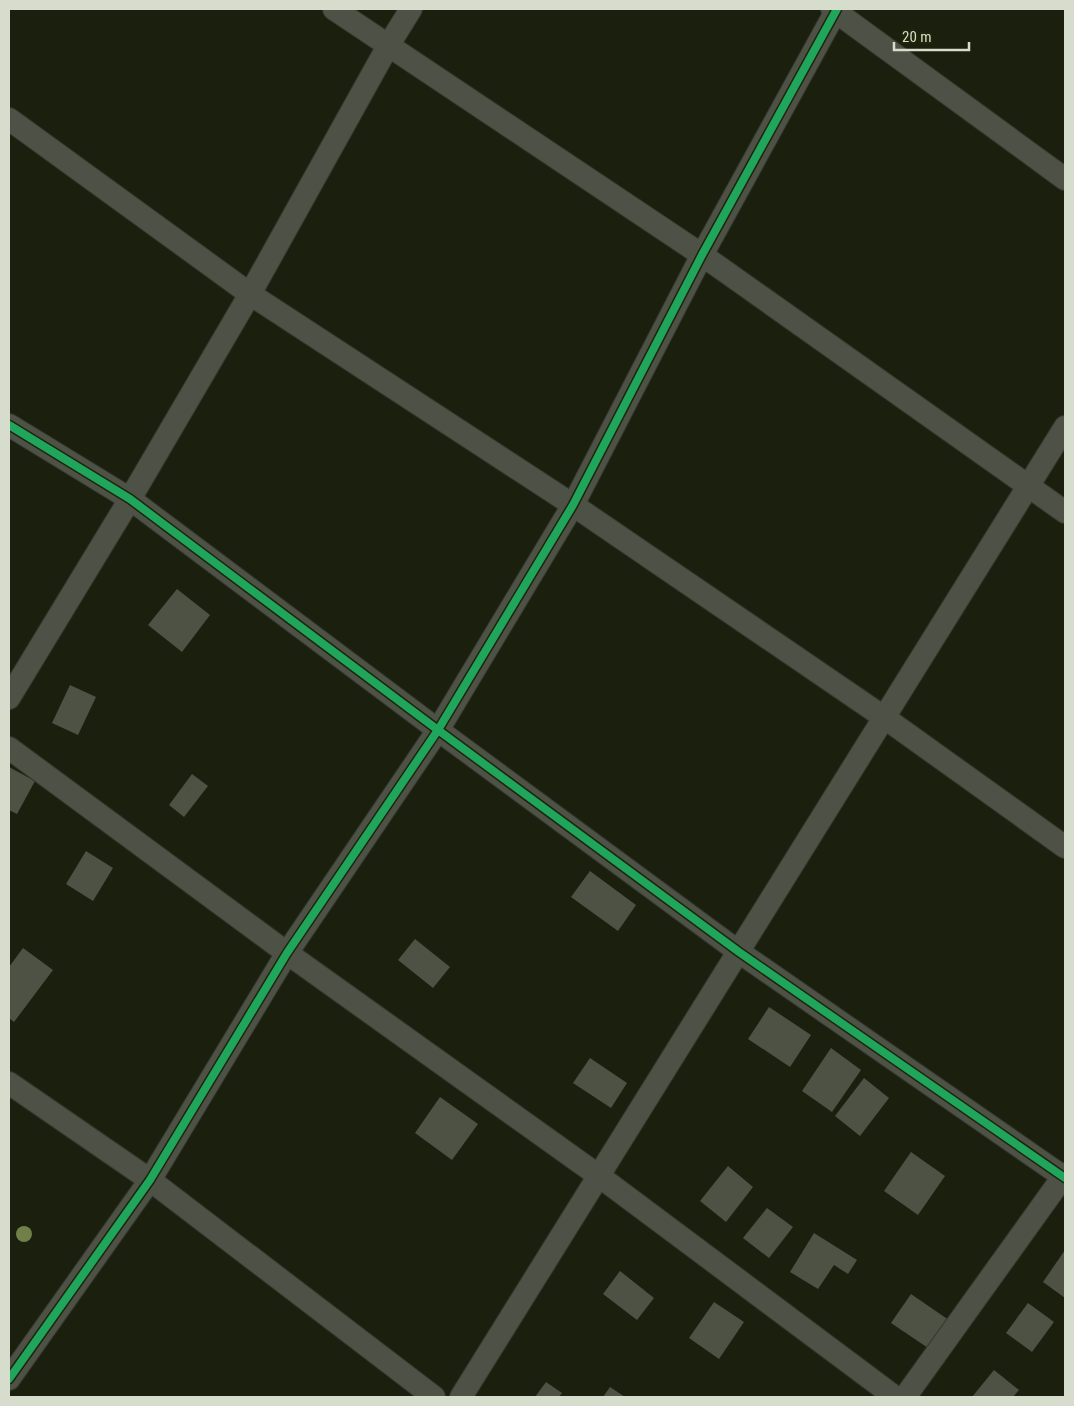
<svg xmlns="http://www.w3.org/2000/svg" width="1074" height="1406" viewBox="0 0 1074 1406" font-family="'Roboto Condensed',sans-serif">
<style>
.building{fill:#4e5244}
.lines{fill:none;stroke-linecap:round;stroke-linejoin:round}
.minor-casing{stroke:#34372c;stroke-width:24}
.minor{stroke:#4e5246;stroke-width:22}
.cycleway-casing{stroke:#1e2508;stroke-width:11}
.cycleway{stroke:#20a55d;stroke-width:8}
.tree{fill:#708049}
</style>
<rect width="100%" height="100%" fill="#1a1f0e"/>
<g class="building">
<path d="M177 589 210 615 182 652 148 625Z"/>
<path d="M70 685 96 697 78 735 52 723Z"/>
<path d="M9 767 35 781 17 814 9 810Z"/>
<path d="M192 774 208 786 184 817 169 805Z"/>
<path d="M86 851 113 868 93 901 66 884Z"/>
<path d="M590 871 636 905 618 931 571 897Z"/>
<path d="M415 939 450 967 433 988 398 960Z"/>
<path d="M23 948 53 970 14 1022 9 1018V967Z"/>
<path d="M769 1007 811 1035 790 1067 748 1039Z"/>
<path d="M831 1048 861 1070 832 1112 802 1091Z"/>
<path d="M590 1058 627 1083 611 1108 573 1083Z"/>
<path d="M864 1078 889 1098 860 1136 835 1116Z"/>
<path d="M440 1097 478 1124 452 1160 415 1133Z"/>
<path d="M911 1152 945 1176 918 1215 884 1191Z"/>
<path d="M728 1166 753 1187 726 1222 700 1201Z"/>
<path d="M767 1208 793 1227 769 1258 743 1238Z"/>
<path d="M814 1233 857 1260 848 1274 834 1265 818 1289 790 1272Z"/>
<path d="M1065 1250V1298L1043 1282Z"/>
<path d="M620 1271 654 1298 637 1320 603 1294Z"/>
<path d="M911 1294 959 1327 940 1356 891 1323Z"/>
<path d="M714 1302 744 1322 719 1359 689 1338Z"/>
<path d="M1028 1303 1054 1322 1032 1352 1006 1333Z"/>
<path d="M994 1370 1019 1390 1013 1397H972Z"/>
<path d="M546 1382 562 1393 559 1397H535Z"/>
<path d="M610 1387 625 1397H603Z"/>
</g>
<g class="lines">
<g class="minor-casing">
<g id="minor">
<path d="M334 9 702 255 1065 512"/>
<path d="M832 9 1065 179"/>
<path d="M9 119 250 294 573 505 885 718 1065 847"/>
<path d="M9 425 130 499 438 730 739 952 1065 1178"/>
<path d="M9 698 130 499 250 294 388 46 411 9"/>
<path d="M9 748 287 953 599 1176 895 1397"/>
<path d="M9 1083 150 1180 434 1397"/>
<path d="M9 1379 150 1180 287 953 438 730 573 505 702 255 837 9"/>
<path d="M461 1397 1065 427"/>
<path d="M905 1397 1065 1174"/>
</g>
</g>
<use href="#minor" class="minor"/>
<g class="cycleway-casing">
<g id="cycleway">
<path d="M9 425 130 499 438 730 739 952 1065 1178"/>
<path d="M9 1379 150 1180 287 953 438 730 573 505 702 255 837 9"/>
</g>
</g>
<use href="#cycleway" class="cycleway"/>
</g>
<circle class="tree" cx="24" cy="1234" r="8"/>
<rect width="1074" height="1406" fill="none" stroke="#d7ddcc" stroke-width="20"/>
<path d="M894 42v8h75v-8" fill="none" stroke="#d7ddcc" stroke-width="2.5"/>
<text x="902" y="42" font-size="15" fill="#d7ddcc" stroke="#1e2508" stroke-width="4" paint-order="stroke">20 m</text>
</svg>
